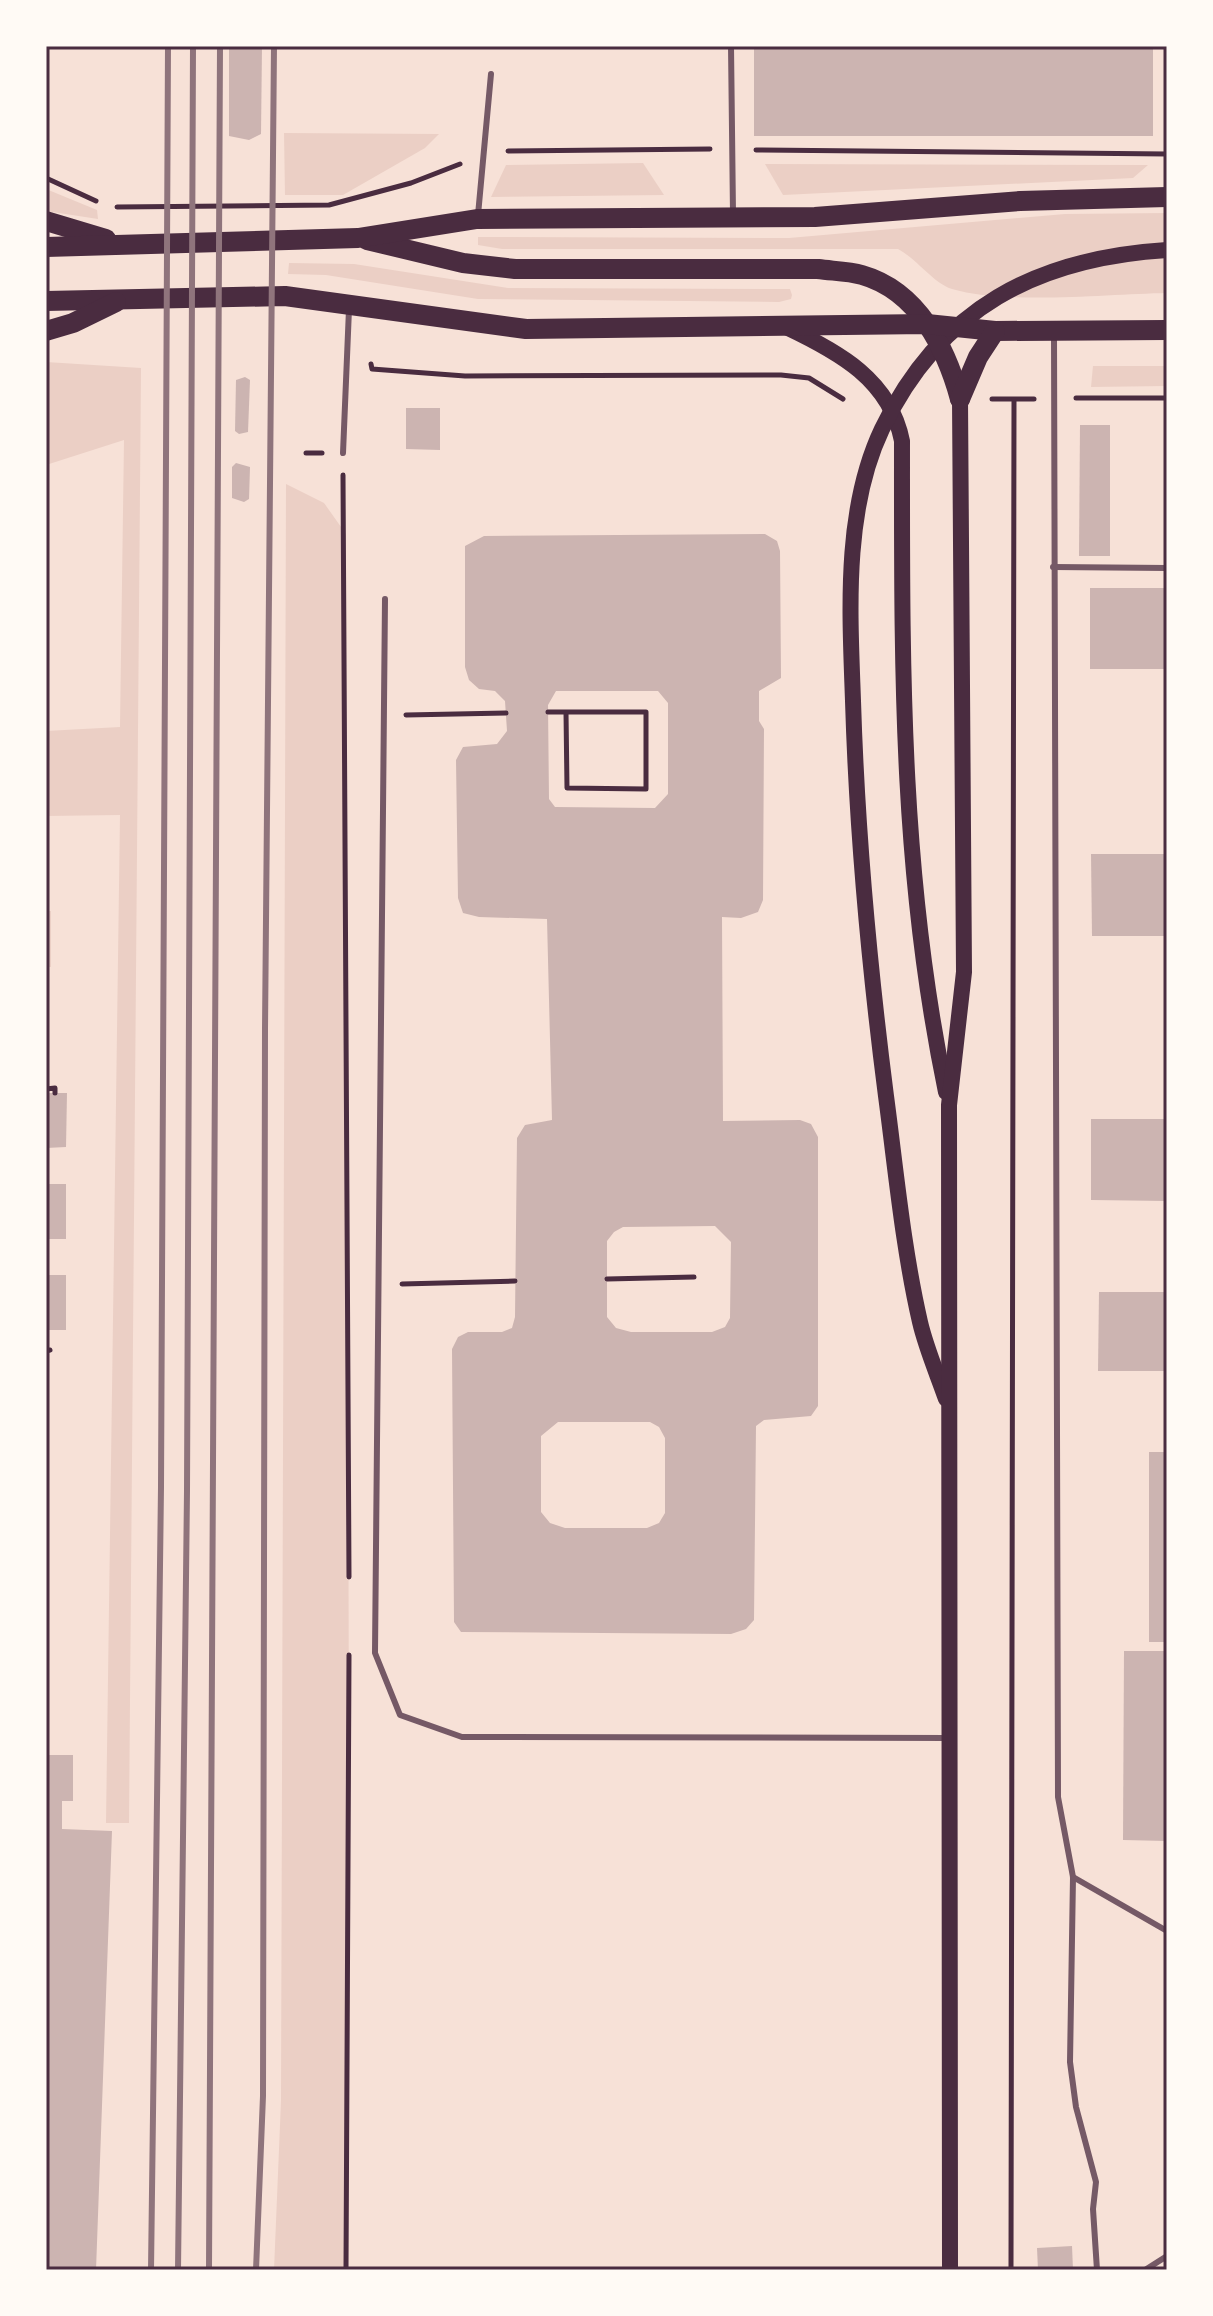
<svg xmlns="http://www.w3.org/2000/svg" width="1213" height="2316" viewBox="0 0 1213 2316" font-family="Signika,sans-serif">
<style>
.green{fill:#ebcfc5}
.building{fill:#ccb4b1;fill-rule:evenodd}
.lines{fill:none;stroke-linecap:round;stroke-linejoin:round}
.path{stroke:#4a2c40;stroke-width:5}
.service{stroke:#755966;stroke-width:6}
.secondary{stroke:#4a2c40;stroke-width:16}
.primary{stroke:#4a2c40;stroke-width:20}
.rail{stroke:#8f747c;stroke-width:6}
.neatline{fill:none;stroke:#4a2c40;stroke-width:3}
</style>
<rect width="100%" height="100%" fill="#f7e1d7"/>
<g class="green">
<path d="M284 133 439 134 425 148 343 195H285Z"/>
<path d="M643 163 664 195 491 197 506 165Z"/>
<path d="M765 164 1148 165 1133 178 783 195Z"/>
<path d="M46 189 97 210 98 219 46 211Z"/>
<path d="M1167 213V293C1108 294 1006 305 952 289 933 283 917 259 898 249H502L478 245V237L789 238 1065 214Z"/>
<path d="M289 263 354 264 508 288 790 289 792 295 791 299 779 302 478 299 326 275 288 274Z"/>
<path d="M46 362 141 368 129 1823H106L120 815 46 816V731L120 727 124 440 46 465Z"/>
<path d="M1093 366H1167V386L1091 387Z"/>
<path d="M286 484 324 503 346 534 349 1771 346 2270H274L281 2101Z"/>
<rect x="46" y="911" width="5" height="56"/>
</g>
<g class="building">
<path d="M229 46H262L261 134 249 140 229 136Z"/>
<rect x="754" y="46" width="399" height="90"/>
<path d="M245 377 250 380 248 432 239 434 235 431 236 380Z"/>
<path d="M406 408H440V450L406 449Z"/>
<path d="M1080 425H1110V556H1079Z"/>
<path d="M236 463 250 467 249 499 244 502 232 498V467Z"/>
<path d="M765 534 777 541 780 551 781 678 759 691V721L764 729 763 900 758 912 741 918 722 917 723 1121 800 1120 811 1124 818 1137V1406L811 1416 764 1420 756 1426 754 1620 746 1629 731 1634 461 1632 454 1622 452 1349 458 1337 468 1332H502L512 1328 515 1317 517 1138 525 1125 552 1120 547 919 479 917 463 913 458 898 456 760 463 747 497 744 507 731 505 701 495 691 479 689 469 680 465 667V546L484 536ZM556 691H658L668 703V794L655 808 555 807 549 799 548 705ZM715 1226 731 1242 730 1318 725 1327 712 1332H631L616 1328 607 1317V1241L614 1232 623 1227ZM558 1422H650L659 1427 665 1438V1513L659 1523 647 1528H565L550 1523 541 1512V1436Z"/>
<rect x="1090" y="588" width="77" height="81"/>
<path d="M1091 854H1167V936H1092Z"/>
<path d="M46 1093H67L66 1147 46 1148Z"/>
<path d="M1091 1119H1167V1201L1091 1200Z"/>
<rect x="46" y="1184" width="20" height="55"/>
<rect x="46" y="1275" width="20" height="55"/>
<path d="M1099 1292H1167V1371H1098Z"/>
<rect x="1149" y="1452" width="18" height="190"/>
<path d="M1124 1651H1167V1841L1123 1840Z"/>
<path d="M46 1755H73V1801H62V1829L112 1831 96 2270H46Z"/>
<path d="M1072 2246 1073 2270H1038L1037 2248Z"/>
</g>
<g class="lines">
<g class="path">
<path d="M756 150 1167 154"/>
<path d="M508 151 710 149"/>
<path d="M46 178 96 201"/>
<path d="M117 207 329 205 411 183 460 164"/>
<path d="M371 364 372 369 465 376 781 375 809 378 843 399"/>
<path d="M1076 398H1167"/>
<path d="M992 399H1034"/>
<path d="M306 453H322"/>
<path d="M343 475 349 1577"/>
<path d="M548 712H646V789L567 788 566 712"/>
<path d="M406 715 506 713"/>
<path d="M46 1089 55 1088V1093"/>
<path d="M607 1279 694 1277"/>
<path d="M402 1284 515 1281"/>
<path d="M46 1351 50 1350"/>
<path d="M346 2270 349 1655"/>
<path d="M1011 2270 1014 400"/>
</g>
<g class="service">
<path d="M731 46 733 214"/>
<path d="M478 215 491 74"/>
<path d="M1054 335 1058 1797 1073 1877 1070 2062 1076 2107 1096 2182 1093 2209 1097 2270"/>
<path d="M343 453 349 309"/>
<path d="M1053 567 1167 568"/>
<path d="M385 599 375 1653 400 1715 462 1737 948 1738"/>
<path d="M1073 1877 1167 1931"/>
<path d="M1145 2270 1167 2256"/>
</g>
<g class="secondary">
<path d="M786 327C839 352 890 380 902 441 902 665 900 871 946 1092"/>
<path d="M946 1399C937 1373 926 1348 920 1322 903 1248 896 1171 886 1096 869 964 857 833 853 701 850 613 843 511 882 429 940 308 1037 258 1167 250"/>
<path d="M950 2270 949 1105 964 972 960 399"/>
</g>
<g class="primary">
<path d="M46 221 106 239"/>
<path d="M367 240 463 263 515 269H818C832 271 848 271 862 275 918 291 946 348 960 399"/>
<path d="M46 247 358 238 477 219 815 217 1020 201 1167 197"/>
<path d="M46 301 285 296 526 329 927 324 995 331 1167 330"/>
<path d="M46 331 73 323 116 302"/>
<path d="M960 399 978 357 995 331"/>
</g>
<g class="rail">
<path d="M151 2270 161 1487 168 46"/>
<path d="M178 2270 187 1491 193 46"/>
<path d="M209 2270 220 46"/>
<path d="M256 2270 263 2096 265 1029 274 46"/>
</g>
</g>
<rect width="1213" height="2316" fill="none" stroke="#fffaf5" stroke-width="96"/>
<rect x="48" y="48" width="1117" height="2220" class="neatline"/>
</svg>
